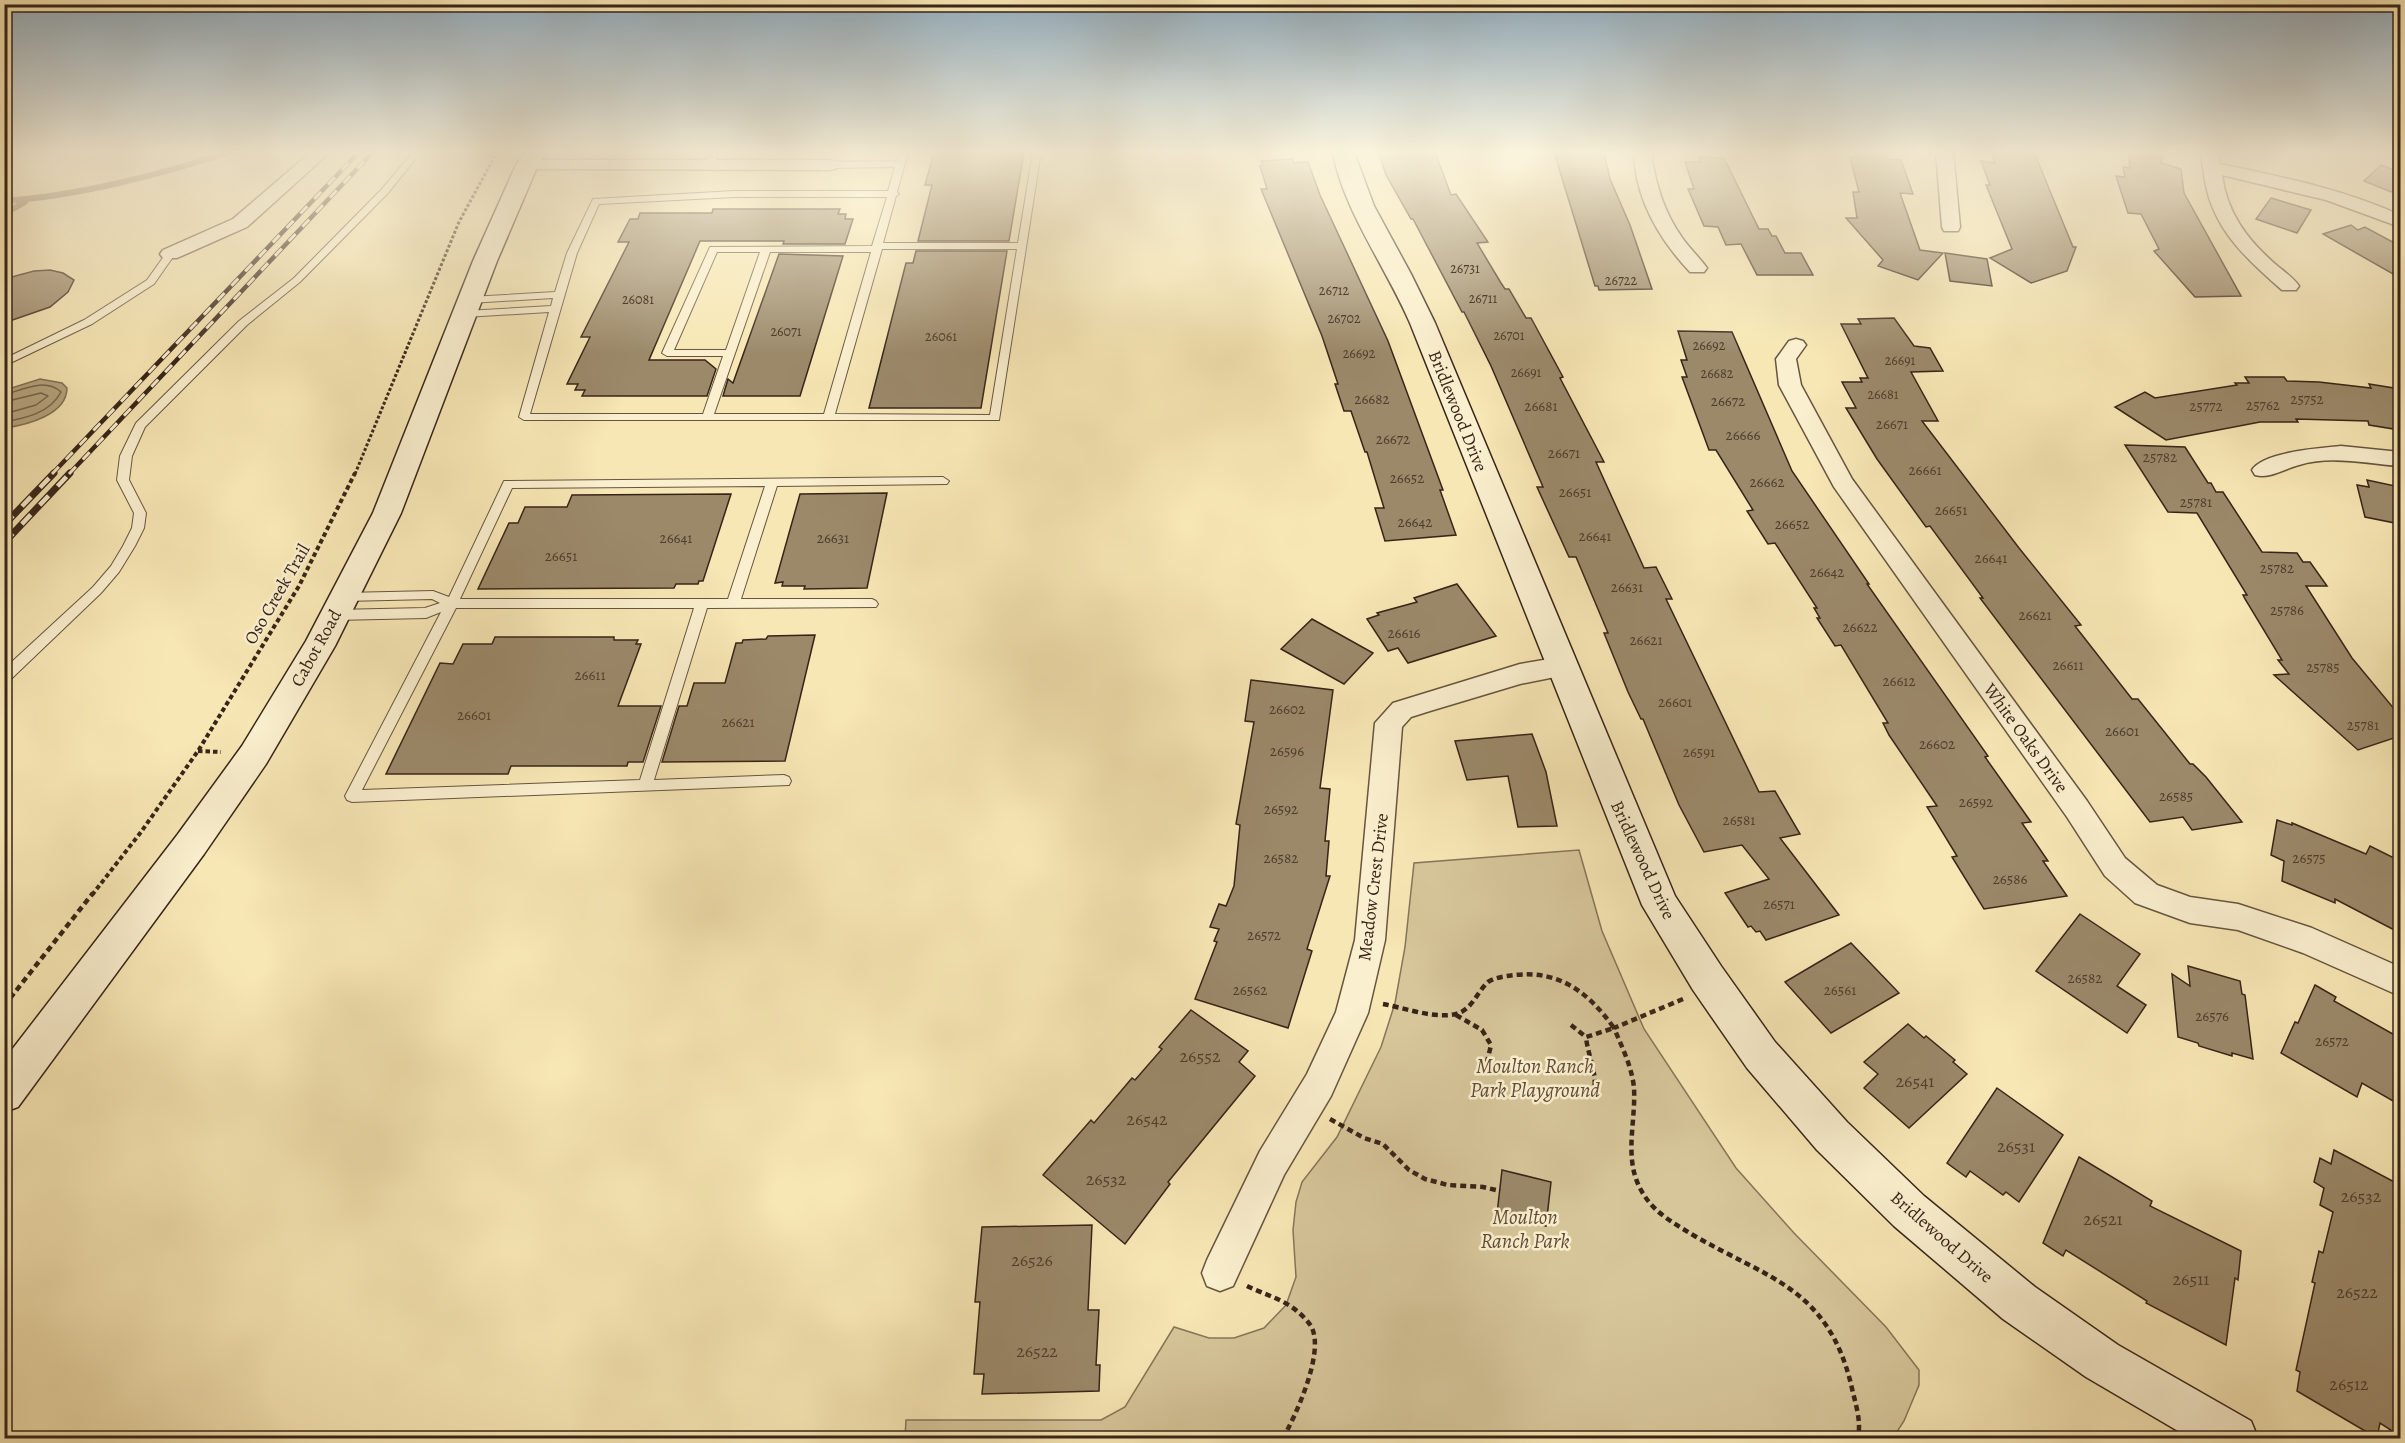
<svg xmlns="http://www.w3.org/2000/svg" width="2405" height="1443" viewBox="0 0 2405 1443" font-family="Alegreya,serif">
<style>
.green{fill:#d6c69a;stroke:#86755a;stroke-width:1.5}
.water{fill:#b6a57f;stroke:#837156;stroke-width:1.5}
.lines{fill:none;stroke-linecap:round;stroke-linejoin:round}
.shore{stroke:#76644c;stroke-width:1.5}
.stream{stroke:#837156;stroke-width:6}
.building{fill:#9b896a;stroke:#372419;stroke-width:1.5}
.lane-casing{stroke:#675540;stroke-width:2}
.street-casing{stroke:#675540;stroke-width:3}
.secondary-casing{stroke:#372419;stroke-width:3}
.path-far2{stroke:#372419;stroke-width:3;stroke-dasharray:3 2;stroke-linecap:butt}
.path-far1{stroke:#372419;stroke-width:4;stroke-dasharray:4.5 3;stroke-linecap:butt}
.path{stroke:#372419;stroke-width:4.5;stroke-dasharray:6 4;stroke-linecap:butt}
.lane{fill:#faefce;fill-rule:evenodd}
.street{fill:#faefce;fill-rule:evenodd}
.secondary{fill:#faefce;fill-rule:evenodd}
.rail-far1-casing{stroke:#372419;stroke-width:4.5}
.rail-casing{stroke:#372419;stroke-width:7}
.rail-far1{stroke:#faefce;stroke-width:3;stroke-dasharray:10;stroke-linecap:butt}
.rail{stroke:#faefce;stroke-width:4.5;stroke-dasharray:13;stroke-linecap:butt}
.labels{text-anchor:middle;stroke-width:5;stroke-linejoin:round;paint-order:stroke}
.far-number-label{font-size:14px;fill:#503d2d}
.number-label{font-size:15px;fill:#503d2d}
.street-label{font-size:18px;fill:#372419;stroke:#faefce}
.near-number-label{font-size:18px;fill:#503d2d}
.near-park-label{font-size:21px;font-style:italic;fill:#5f4c39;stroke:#faefce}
</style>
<rect width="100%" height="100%" fill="#f7e7b4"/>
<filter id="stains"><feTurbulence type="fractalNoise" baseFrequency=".00333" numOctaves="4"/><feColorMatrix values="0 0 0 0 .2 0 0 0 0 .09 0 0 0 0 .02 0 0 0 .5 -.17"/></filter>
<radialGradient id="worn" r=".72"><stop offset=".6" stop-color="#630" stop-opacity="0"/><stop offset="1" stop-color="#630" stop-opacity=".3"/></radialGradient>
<path class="green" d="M1579 850 1602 931 1644 1029 1736 1168 1794 1233 1886 1327 1919 1370V1385L1904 1421 1893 1438H905L906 1420H1101L1125 1407 1174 1327 1209 1338H1234L1264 1328 1286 1305 1296 1277 1293 1230 1296 1202 1302 1182 1337 1137 1381 1047 1395 1003 1405 947 1414 863Z"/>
<path class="water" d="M40 379 62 383 67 388C67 415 26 425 5 428V390Z"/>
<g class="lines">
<g class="shore">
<path d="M4 395C22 390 45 377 61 392 50 413 26 418 4 422"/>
<path d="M4 402 41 393 48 396 36 405 4 414"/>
</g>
<g class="stream">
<path d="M4 201C76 196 160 175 229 152"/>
<path d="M4 214 25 202"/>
</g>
</g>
<g class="building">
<path d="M934 152H1024L1009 241H918L932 185H925Z"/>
<path d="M1382 152H1435L1451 195 1456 194 1488 242 1477 243 1501 283 1505 289H1509L1526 318H1531L1563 377 1560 378 1604 462H1596L1644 568 1656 567 1672 599H1666L1759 792 1775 791 1800 834 1780 838 1839 915 1766 940 1760 931 1756 932 1751 926 1748 927 1725 893 1769 879 1742 845 1704 852 1679 805 1643 719H1641L1628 692 1604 633H1608L1576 557H1569L1537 487H1543L1491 366 1464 312H1462L1413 219H1411L1386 175 1379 154H1383Z"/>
<path d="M1554 152 1604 153 1610 179 1630 225 1652 289 1599 290 1598 286H1595Z"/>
<path d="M1854 152 1887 154 1888 159 1901 160 1913 194 1900 193 1920 250 1943 253 1918 280 1878 266 1883 260 1846 218H1857L1853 192H1859L1850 157H1855Z"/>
<path d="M1990 152H2034L2073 247H2076L2067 271 2031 283 1990 258 2012 249 1986 185H1990L1981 161 1995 163Z"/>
<path d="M2128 152H2164L2161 163 2181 169 2184 193 2241 296 2195 297 2154 251 2159 249 2141 214 2128 213 2116 176 2125 177 2123 167 2130 168Z"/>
<path d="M1699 157 1724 158 1759 229H1768L1772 236H1776L1785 253H1801L1813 275H1757L1741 244 1726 245 1718 227 1704 226 1688 189H1694L1685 162H1700Z"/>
<path d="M1293 159 1294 163 1308 162 1320 195 1388 341 1443 490H1440L1456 535 1385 541 1375 508H1384L1367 452H1365L1351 411H1344L1335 384H1338L1322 336 1261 189H1267L1260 166 1263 165 1261 161Z"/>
<path d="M2381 165 2400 172V184L2391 192 2364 181Z"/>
<path d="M2271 198 2311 210 2297 233 2256 219Z"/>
<path d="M713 209H840L838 214H846L845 219H853L845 244H783L784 241H700L649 360H705L716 369 707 396H582L585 390H575L578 384H567L590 337H581L629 242H618L630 219H638L640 213H712Z"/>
<path d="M2351 225 2358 230 2365 227 2400 246V278L2323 234Z"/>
<path d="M916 251H1007L981 408H869L906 263H913Z"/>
<path d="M1945 253 1987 259 1992 286 1950 281Z"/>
<path d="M779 254 843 256 800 396H723L728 379 733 383Z"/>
<path d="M50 270 63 273 74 280 68 292 50 307 4 323V279L34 271Z"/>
<path d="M1894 318 1914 346 1930 348 1943 371 1911 372 1938 421H1922L2019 548 2081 625 2075 626 2132 699H2138L2190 764H2193L2206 777 2242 822 2192 830 2183 817 2150 822 1980 598H1983L1930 526 1926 527 1877 459 1846 408H1856L1842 382H1862L1860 378H1868L1841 324H1861L1858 319Z"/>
<path d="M1678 331 1732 332 1792 471 1869 584H1867L1988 756 1985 757 2031 822 2022 823 2048 861H2043L2067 896 1984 909 1952 857 1957 856 1927 807 1937 806 1889 735 1883 723H1888L1841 645 1835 646 1817 618H1820L1814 608H1817L1775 543 1768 544 1747 511 1753 510 1716 450H1709L1682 377H1687L1681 360H1687Z"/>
<path d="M2245 377H2284L2287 381 2319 382 2371 388 2369 384 2400 389V430L2369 425 2368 421 2296 419 2298 422H2260L2166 440 2115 407 2145 392 2155 398 2237 385 2235 383H2249Z"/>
<path d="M2125 445 2185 447 2208 483H2211L2216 492H2223L2262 552 2297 553 2303 562H2310L2327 586H2306L2352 658 2400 716V736L2358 750 2274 675 2289 674 2278 660H2282L2245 599 2243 595H2247L2197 513 2168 512Z"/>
<path d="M2367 480 2400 487V524L2365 517 2357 485 2369 487Z"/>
<path d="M887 493 867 588 804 589 805 586H782L783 582 775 583 800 494Z"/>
<path d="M731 494 703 581H699L698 584H676L674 588 478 589 509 523H518L525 507H567L572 495Z"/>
<path d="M1457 584 1496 636 1408 663 1398 648 1388 651 1367 619 1379 615 1377 613 1417 602 1414 598Z"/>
<path d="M1312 619 1373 653 1344 684 1281 649Z"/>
<path d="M815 635 785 761 662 762 679 706H687L694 683H725L736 643H742L743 640 766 639 768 636Z"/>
<path d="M495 637H614V640H638L636 644H641L618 706H661L643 762H628L627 766H511L508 774H386L440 663 453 664 463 644H492Z"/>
<path d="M1251 680 1333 690 1320 788 1330 789 1325 841H1329L1326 876H1330L1307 949 1312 951 1288 1028 1195 999 1217 942 1214 941 1219 929 1210 927 1219 904 1226 906 1234 886 1240 825 1236 824 1254 722 1245 721Z"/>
<path d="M1532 734 1546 772 1557 826 1518 827 1508 776 1467 780 1455 741Z"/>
<path d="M2277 820 2292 825V823L2366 854 2370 846 2400 861V933L2335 899V903L2282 881 2284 861 2271 855Z"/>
<path d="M2080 914 2140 954 2117 986 2146 1005 2127 1033 2036 971Z"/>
<path d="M1851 943 1899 993 1831 1033 1785 982Z"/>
<path d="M2188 966 2240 981 2242 994 2245 995 2253 1059 2232 1053V1056L2199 1046 2198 1043 2178 1037 2172 974 2190 986Z"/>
<path d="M2315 985 2336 997 2334 1001 2400 1038V1105L2362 1083 2357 1097 2281 1053 2295 1022 2298 1023Z"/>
<path d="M1191 1010 1248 1051 1239 1062 1255 1076 1168 1182 1170 1184 1125 1244 1043 1175 1091 1120 1094 1123 1132 1078 1135 1080 1162 1049 1159 1047Z"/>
<path d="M1908 1024 1924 1038 1926 1036 1955 1060 1953 1062 1967 1074 1909 1128 1864 1088 1878 1074 1864 1062Z"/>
<path d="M1997 1088 2063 1135 2019 1202 2006 1192 2003 1195 1970 1171 1966 1177 1947 1163Z"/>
<path d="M2334 1150 2400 1185V1436L2380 1423 2377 1438 2297 1391 2300 1372 2296 1370 2315 1283 2312 1282 2319 1251 2323 1253 2333 1212 2320 1205 2324 1188 2314 1182 2320 1158 2331 1164Z"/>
<path d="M2079 1157 2152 1201 2150 1206 2241 1251 2238 1280 2235 1278 2226 1345 2146 1303 2147 1301 2066 1250 2063 1256 2043 1243Z"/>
<path d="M1502 1170 1551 1182 1546 1226 1497 1214Z"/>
<path d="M1092 1225 1088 1310H1099L1096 1365H1100L1099 1391 982 1394 984 1374H974L980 1302H975L982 1227Z"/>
</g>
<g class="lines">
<g class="lane-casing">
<g id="lane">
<path d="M413 152H421L388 193 300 282 247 325 145 427 132 456 129 480 146 513 144 528 135 546 119 572 101 593 9 681 4 682V669L93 587 111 566 123 546 132 528 134 513 117 480 120 456 136 423 239 321 294 278 382 189Z"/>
<path d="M711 152H719L713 165 709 168 705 165Z"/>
<path d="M900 152H908L897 192 899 194 896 196 883 243H1018L1033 152H1041L999 420H524L519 417 549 312 465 317 460 314 465 311 551 306 553 298 470 303 465 300 470 297 555 292 567 253 593 199 734 191H888L895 167 829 168 825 165 829 162 897 161ZM734 197H887L872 246 710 247 662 353 667 356H723L703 414H530L577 253 599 204ZM882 249H1017L990 415 835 414ZM717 252H760L726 350H674ZM770 252H871L824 414H714Z"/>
<path d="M170 251 175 254 154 284 92 324 4 366V359L84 320 147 280 167 252Z"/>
<path d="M943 477 949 481 947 484 777 486 741 599H872L876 601 878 604 876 607 707 608 654 780 784 775 789 777 791 781 789 785 352 802 347 800 345 796 441 612 426 618 335 620 329 615 335 610 425 608 440 603 432 599 344 601 338 597 344 593 433 591 449 597 504 481ZM765 486 728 599H460L512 488ZM456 608H694L640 780 362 790Z"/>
</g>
</g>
<g class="street-casing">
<g id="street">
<path d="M311 152H330L247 227 177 258H163L160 254 163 250 233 219Z"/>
<path d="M1634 152H1651C1655 183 1664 213 1683 239 1690 249 1700 258 1707 268L1704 272H1690C1659 239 1635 198 1634 152Z"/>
<path d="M1936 152H1953L1960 227 1958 231H1944L1942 227Z"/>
<path d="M2202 152H2218L2220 164C2282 177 2343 189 2400 215V227L2326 200 2222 175C2227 213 2247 239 2274 263 2283 271 2293 277 2299 286L2296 290H2282C2245 258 2210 226 2204 174 2203 167 2201 158 2202 152Z"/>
<path d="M527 160H829L835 161 838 165 835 169 829 170 521 169 518 165 521 161Z"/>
<path d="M1796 339 1803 341 1806 345 1796 359 1801 385 1852 479 2087 801 2125 858 2157 885 2190 897 2238 904 2312 928 2400 967V996L2303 953 2238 930 2190 923 2135 903 2105 876 2067 817 1834 487 1779 385 1776 359 1789 341Z"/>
<path d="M2341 446 2400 452V466C2368 464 2332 455 2299 465 2284 469 2270 479 2255 475L2252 470C2263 452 2320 448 2341 446Z"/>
<path d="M1561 657 1570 660 1574 667 1570 674 1520 684 1430 711 1411 717 1402 727 1385 940 1368 1013 1331 1096 1284 1175 1233 1286 1220 1291 1207 1286 1202 1273 1207 1260 1260 1151 1307 1074 1336 1012 1355 940 1375 723 1393 703 1520 664Z"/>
</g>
</g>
<g class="secondary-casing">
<g id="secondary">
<path d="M526 152H547L538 165 497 261 401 513 335 646 266 764 204 854 18 1107 4 1112V1060L178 834 242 746 306 641 373 513 473 261 516 165Z"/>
<path d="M1333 152H1354L1374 206 1411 274 1435 323 1675 896 1721 966 1775 1042 1847 1122 1924 1196 2035 1287 2118 1345 2251 1421 2258 1438H2190L2086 1377 2003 1319 1894 1226 1817 1150 1747 1068 1693 990 1642 905 1410 323C1387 269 1342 208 1333 152Z"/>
</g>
</g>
<path class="path-far2" d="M355 474 459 222 497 152"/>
<g class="path-far1">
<path d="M198 751 221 752"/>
<path d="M92 895 141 832 198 751 299 586 355 473"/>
</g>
<g class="path">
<path d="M1683 999 1614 1028C1622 1047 1632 1067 1634 1088 1636 1125 1622 1162 1644 1195 1655 1213 1675 1224 1693 1235 1769 1279 1827 1288 1851 1384 1854 1399 1863 1424 1857 1438"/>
<path d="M1383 1004C1405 1008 1434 1019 1456 1014 1472 1010 1477 992 1488 982 1496 977 1506 976 1515 975 1560 970 1589 993 1614 1028L1586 1037C1588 1058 1600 1077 1592 1097"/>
<path d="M4 1006 93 893"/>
<path d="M1456 1015 1482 1030 1491 1045 1486 1066"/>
<path d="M1571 1025 1586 1037"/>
<path d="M1330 1119 1364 1138 1383 1144 1409 1170 1425 1179 1448 1185 1483 1187 1500 1191"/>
<path d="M1247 1286C1263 1294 1283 1299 1297 1311 1302 1315 1309 1322 1312 1328 1324 1354 1296 1415 1283 1438"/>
</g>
<use href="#lane" class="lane"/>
<use href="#street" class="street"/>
<use href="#secondary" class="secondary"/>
<g class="rail-far1-casing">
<g id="rail-far1">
<path d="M52 474 359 152"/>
<path d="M69 474 373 152"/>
</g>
</g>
<g class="rail-casing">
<g id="rail">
<path d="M4 525 54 473"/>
<path d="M4 543 70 473"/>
</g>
</g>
<use href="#rail-far1" class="rail-far1"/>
<use href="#rail" class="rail"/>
</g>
<linearGradient id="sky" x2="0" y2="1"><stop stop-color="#94aebe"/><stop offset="0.43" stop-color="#fbf4dd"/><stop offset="1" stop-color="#fbf4dd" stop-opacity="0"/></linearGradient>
<rect width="2405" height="354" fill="url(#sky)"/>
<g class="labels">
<g class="far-number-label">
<text x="1465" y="273">26731</text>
<text x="1621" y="285">26722</text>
<text x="1334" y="295">26712</text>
<text x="1483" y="303">26711</text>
<text x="638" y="304">26081</text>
<text x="1344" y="323">26702</text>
<text x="786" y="336">26071</text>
<text x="1509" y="340">26701</text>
<text x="941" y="341">26061</text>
<text x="1709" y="350">26692</text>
<text x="1359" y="358">26692</text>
<text x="1900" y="365">26691</text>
<text x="1526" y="377">26691</text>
<text x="1717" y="378">26682</text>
<text x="1883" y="399">26681</text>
</g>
<g class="number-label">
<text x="1372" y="404">26682</text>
<text x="2307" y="404">25752</text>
<text x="1728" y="406">26672</text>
<text x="2263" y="410">25762</text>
<text x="1541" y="411">26681</text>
<text x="2206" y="411">25772</text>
<text x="1892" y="429">26671</text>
<text x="1743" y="440">26666</text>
<text x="1393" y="444">26672</text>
<text x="1564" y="458">26671</text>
<text x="2160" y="462">25782</text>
<text x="1925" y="475">26661</text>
<text x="1407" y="483">26652</text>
<text x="1767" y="487">26662</text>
<text x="1575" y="497">26651</text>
<text x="2196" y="507">25781</text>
<text x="1951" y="515">26651</text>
<text x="1415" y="527">26642</text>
<text x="1792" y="529">26652</text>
<text x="1595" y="541">26641</text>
<text x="676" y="543">26641</text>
<text x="833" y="543">26631</text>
<text x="561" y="561">26651</text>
<text x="1991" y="563">26641</text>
<text x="2277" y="573">25782</text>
<text x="1827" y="577">26642</text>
<text x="1627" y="592">26631</text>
<text x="2287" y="615">25786</text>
<text x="2035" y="620">26621</text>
<text x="1860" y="632">26622</text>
<text x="1404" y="638">26616</text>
<text x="1646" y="645">26621</text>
<text x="2068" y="670">26611</text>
<text x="2323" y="672">25785</text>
<text x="590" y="680">26611</text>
<text x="1899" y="686">26612</text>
<text x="1675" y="707">26601</text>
<text x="1287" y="714">26602</text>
<text x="474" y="720">26601</text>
<text x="738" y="727">26621</text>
<text x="2363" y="730">25781</text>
<text x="2122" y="736">26601</text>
<text x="1937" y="749">26602</text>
<text x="1287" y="756">26596</text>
<text x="1699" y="757">26591</text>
<text x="2176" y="801">26585</text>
<text x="1976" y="807">26592</text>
<text x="1281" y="814">26592</text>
<text x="1739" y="825">26581</text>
<text x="1281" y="863">26582</text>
<text x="2309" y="863">26575</text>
<text x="2010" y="884">26586</text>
<text x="1779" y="909">26571</text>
<text x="1264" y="940">26572</text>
<text x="2085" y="983">26582</text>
<text x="1250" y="995">26562</text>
<text x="1840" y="995">26561</text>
<text x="2212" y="1021">26576</text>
<text x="2332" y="1046">26572</text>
</g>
<g class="street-label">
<text transform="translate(1458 411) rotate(68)" y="6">Bridlewood Drive</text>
<text transform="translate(277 594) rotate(-60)" y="6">Oso Creek Trail</text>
<text transform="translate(316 648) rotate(-61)" y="6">Cabot Road</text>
<text transform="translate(2026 738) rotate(54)" y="6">White Oaks Drive</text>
<text transform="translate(1643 860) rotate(65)" y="6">Bridlewood Drive</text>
<text transform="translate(1373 887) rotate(-83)" y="6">Meadow Crest Drive</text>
<text transform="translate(1942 1237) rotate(41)" y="6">Bridlewood Drive</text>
</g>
<g class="near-number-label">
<text x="1200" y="1062">26552</text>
<text x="1915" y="1087">26541</text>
<text x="1147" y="1125">26542</text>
<text x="2016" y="1152">26531</text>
<text x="1106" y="1185">26532</text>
<text x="2361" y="1202">26532</text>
<text x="2103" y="1225">26521</text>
<text x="1032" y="1266">26526</text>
<text x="2191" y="1285">26511</text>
<text x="2357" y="1298">26522</text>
<text x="1037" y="1357">26522</text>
<text x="2349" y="1390">26512</text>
</g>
<g class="near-park-label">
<text x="1535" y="1073">Moulton Ranch<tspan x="1535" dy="24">Park Playground</tspan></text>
<text x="1525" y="1224">Moulton<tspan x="1525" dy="24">Ranch Park</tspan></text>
</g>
</g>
<rect width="2405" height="1443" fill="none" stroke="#f7e7b4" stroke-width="24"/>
<rect x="6" y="6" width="2393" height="1431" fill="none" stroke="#372419" stroke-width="3"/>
<rect x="12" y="12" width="2381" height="1419" fill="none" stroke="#372419" stroke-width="1.5"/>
<rect width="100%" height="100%" filter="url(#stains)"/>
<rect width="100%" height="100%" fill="url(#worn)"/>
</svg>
